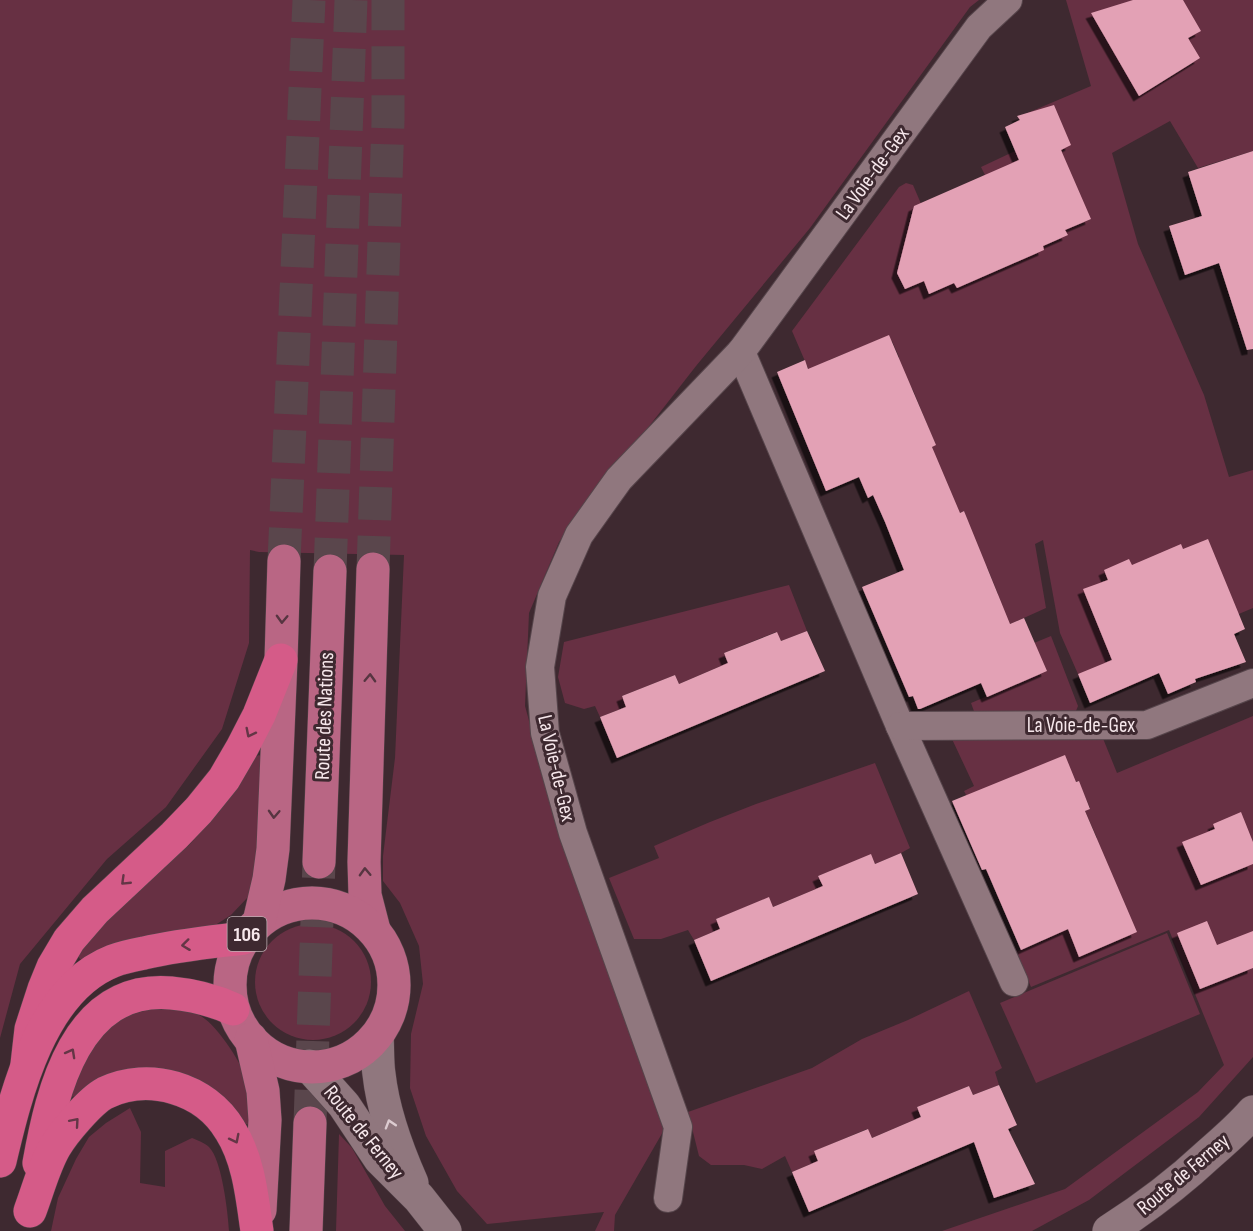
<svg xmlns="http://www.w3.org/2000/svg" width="1253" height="1231" viewBox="0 0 1253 1231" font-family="'Sofia Sans Condensed',sans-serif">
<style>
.green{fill:#673043}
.building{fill:#e3a1b5;filter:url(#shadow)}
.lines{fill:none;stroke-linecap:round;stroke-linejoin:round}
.primary-tunnel{stroke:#5a464c;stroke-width:33;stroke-dasharray:33 16;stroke-linecap:butt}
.minor-casing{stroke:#56454b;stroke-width:30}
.tertiary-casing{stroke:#56454b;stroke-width:34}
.primary-casing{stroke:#56454b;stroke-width:34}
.motorway-casing{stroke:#56454b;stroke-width:34}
.minor{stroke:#90777e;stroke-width:28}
.tertiary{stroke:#90777e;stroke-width:33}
.primary{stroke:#b96684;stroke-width:33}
.motorway{stroke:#d55b88;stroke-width:33}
.oneway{stroke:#573541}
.oneway2{stroke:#643646}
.oneway3{stroke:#dccbd0}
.labels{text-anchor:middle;stroke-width:6;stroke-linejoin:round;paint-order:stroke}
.shield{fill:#3e2930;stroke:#bfaeb3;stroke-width:1.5}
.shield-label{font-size:20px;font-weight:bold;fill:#f6e7eb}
.street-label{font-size:21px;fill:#f6e7eb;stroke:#3e2930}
</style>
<defs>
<filter id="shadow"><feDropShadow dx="-5.5" dy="5.5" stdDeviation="0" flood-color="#0009"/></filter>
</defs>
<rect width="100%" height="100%" fill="#3e2930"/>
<g class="green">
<path d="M0 0H979L970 7 810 228 696 366 559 542 529 613 525 706 562 842 664 1130 615 1215 614 1231H595L604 1212 487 1224 457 1191 426 1136 410 1088 411 1034 423 984 419 946 400 903 383 881V856L395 758 404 555 259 552 250 550 249 643 222 729 166 807 107 859 20 964 0 1038Z"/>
<path d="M1066 0H1253V151L1198 168 1170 121 1112 153 1138 244 1204 395 1229 477 1253 470V608L1132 659 1141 682 1120 690 1113 677 1078 674 1060 633 1043 540 1035 544 1046 608 1006 626 994 596 998 594 987 567 983 568 964 511 950 517 932 447 935 444 913 390 896 364 899 357 892 341 884 338 829 360 817 389 792 331 899 187 906 183 913 185 925 213 985 175 981 167 1015 151 1038 164 1018 117 1091 86Z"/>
<path d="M789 585 807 631 781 641 776 632 724 653 728 663 679 684 675 675 622 696 626 707 600 717 595 706 584 709 565 703 558 677 564 642Z"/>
<path d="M1051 636 1078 706 1076 711 975 714 971 703 1033 677 1017 650Z"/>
<path d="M1253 716V1057L1199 1117 1089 1200 1032 1231H942L1065 1189 1198 1092 1224 1065 1169 930 1031 987 1016 952 1045 940 1030 906 1049 859 1097 838 1085 811 1090 808 1078 781 1013 809 972 806 964 791 974 786 952 739 1102 736 1117 773Z"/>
<path d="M259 755 263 758 265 821 248 897 231 915 206 931 83 961 80 959 77 954 92 930 189 845 219 812 255 757Z"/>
<path d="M875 763 910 848 901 853 875 864 871 855 818 876 823 886 773 907 769 898 716 919 720 929 694 940 688 930 661 939H634L609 878 659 858 654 846 710 822 756 804Z"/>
<circle cx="313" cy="982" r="58"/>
<path d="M1167 933 1200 1014 1036 1083 1000 1003Z"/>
<path d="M969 991 1002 1068 995 1072 999 1085 973 1095 969 1086 917 1107 921 1117 872 1138 867 1129 815 1151 818 1161 792 1172 785 1156 762 1169 744 1165H711L699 1156 688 1112 812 1068 862 1039 908 1020Z"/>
<path d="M169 1009C179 1010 188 1010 197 1014 215 1021 243 1065 249 1084 253 1094 250 1114 250 1125L246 1124 237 1118 220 1096 202 1082 183 1075 71 1097 80 1060 111 1026 129 1015 148 1010Z"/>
<path d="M130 1108 141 1132 140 1183 165 1187V1151L192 1138C197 1140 205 1143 209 1147 222 1160 228 1213 229 1231H51L58 1198 76 1159 89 1137 106 1123Z"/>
<path d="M339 1134 352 1148 385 1206 405 1231H336Z"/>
</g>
<g class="building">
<path d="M1133 0H1183L1201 31 1188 38 1200 58 1139 96 1091 13Z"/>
<path d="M1054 105 1071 145 1061 150 1091 219 1065 230 1068 235 1043 246 1044 250 957 288 954 283 929 294 924 281 905 289 897 273 914 206 1019 160 1005 127 1020 120 1017 116Z"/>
<path d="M1253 151V349L1247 350 1219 263 1185 275 1169 226 1202 216 1188 172Z"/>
<path d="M889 335 936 445 932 447 960 513 964 511 1010 624 1024 618 1047 671 987 697 981 683 920 709H918L913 696 909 697 862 587 904 570 885 522 873 495 868 498 859 477 826 491 777 372 805 360 808 369Z"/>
<path d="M1208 539 1245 629 1234 634 1246 662 1195 679 1196 682 1168 694 1159 673 1090 703 1078 674 1112 660 1083 589 1108 580 1104 570 1129 559 1132 565 1181 544 1183 549Z"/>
<path d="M807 631 825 671 617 758 600 717 626 707 622 696 675 675 679 684 728 663 724 653 777 632 781 641Z"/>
<path d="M1065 755 1076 782 1079 781 1090 809 1085 811 1137 932 1079 957 1068 929 1021 950 986 869 982 870 952 801Z"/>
<path d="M1241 812 1253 842V864L1201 885 1182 842 1215 829 1213 824Z"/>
<path d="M901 853 918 894 711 981 694 940 720 929 716 919 769 897 773 907 823 886 818 876 871 854 875 864Z"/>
<path d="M1207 921 1217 945 1253 931V968L1200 989 1177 933Z"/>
<path d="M999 1085 1017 1125 1008 1129 1035 1184 994 1198 974 1142 809 1212 792 1172 818 1161 814 1151 868 1129 872 1138 921 1117 917 1107 969 1086 973 1095Z"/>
</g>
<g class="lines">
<g class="primary-tunnel">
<path d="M284 561 309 0"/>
<path d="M373 569 388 121V0"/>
<path d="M330 571 351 0"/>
<path d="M310 1123 319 862"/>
</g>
<g class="minor-casing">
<g id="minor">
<path d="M741 352 900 726 1014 982"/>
<path d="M900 726 1147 725 1253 683"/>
<path d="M668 1198 678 1127 573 833 545 733 540 667 552 596 579 535 619 479 741 352 979 27 1008 0"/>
</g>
</g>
<g class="tertiary-casing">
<g id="tertiary">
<path d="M377 1036C378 1048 377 1061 379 1074 383 1111 397 1149 412 1183"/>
<path d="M309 1066 344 1105 380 1159 419 1198 445 1231"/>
<path d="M1109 1231C1145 1208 1178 1183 1209 1154 1224 1141 1240 1127 1253 1112"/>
</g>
</g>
<g class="primary-casing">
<g id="primary">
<path d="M373 569 364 862 365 895 374 930"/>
<path d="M319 862 330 571"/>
<circle cx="312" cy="985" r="82"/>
<path d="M259 922 269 879 273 849 281 660 284 561"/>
<path d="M251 1039 263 1091 265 1120 260 1210"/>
<path d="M306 1231 310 1123"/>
</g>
</g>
<g class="motorway-casing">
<g id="motorway">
<path d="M27 1064 31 1029 44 989 53 967 69 940 95 910 174 836 199 810 224 779 242 748 259 715 281 660"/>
<path d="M0 1161C16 1093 41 989 113 961 123 957 134 955 144 953 177 945 211 942 244 938"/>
<path d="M39 1163C52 1091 76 985 171 993 193 995 213 1000 233 1009"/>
<path d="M30 1211C38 1190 44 1166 55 1147 64 1132 90 1101 105 1093 149 1072 205 1088 230 1130 249 1160 252 1197 257 1231"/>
</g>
</g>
<use href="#minor" class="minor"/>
<use href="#tertiary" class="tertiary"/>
<use href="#primary" class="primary"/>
<use href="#motorway" class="motorway"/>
</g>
<defs><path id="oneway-chevron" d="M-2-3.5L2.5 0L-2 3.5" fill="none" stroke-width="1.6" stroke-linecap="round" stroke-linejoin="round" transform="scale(1.5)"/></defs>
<g class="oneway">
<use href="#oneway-chevron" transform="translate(282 619) rotate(92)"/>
<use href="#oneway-chevron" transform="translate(370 678) rotate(-88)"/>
<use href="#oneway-chevron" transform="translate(274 814) rotate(93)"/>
<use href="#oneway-chevron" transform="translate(365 872) rotate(-92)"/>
</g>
<g class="oneway2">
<use href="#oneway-chevron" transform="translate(250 733) rotate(117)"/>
<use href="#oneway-chevron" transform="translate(125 881) rotate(136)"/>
<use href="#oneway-chevron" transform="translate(186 945) rotate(173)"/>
<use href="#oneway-chevron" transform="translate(71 1053) rotate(-61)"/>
<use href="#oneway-chevron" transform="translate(75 1122) rotate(-49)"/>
<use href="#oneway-chevron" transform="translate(235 1139) rotate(63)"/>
</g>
<use class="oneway3" href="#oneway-chevron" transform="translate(390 1124) rotate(-107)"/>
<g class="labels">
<rect class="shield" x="227.5" y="917" width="39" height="34" rx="4.5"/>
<g class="shield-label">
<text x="247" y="941">106</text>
</g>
<g class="street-label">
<text transform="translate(872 173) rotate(-54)" y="7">La Voie-de-Gex</text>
<text transform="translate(324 716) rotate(-88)" y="7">Route des Nations</text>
<text x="1081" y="732">La Voie-de-Gex</text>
<text transform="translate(557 768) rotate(77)" y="7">La Voie-de-Gex</text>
<text transform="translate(364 1132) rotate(51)" y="7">Route de Ferney</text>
<text transform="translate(1183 1174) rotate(-40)" y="7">Route de Ferney</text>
</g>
</g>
</svg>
